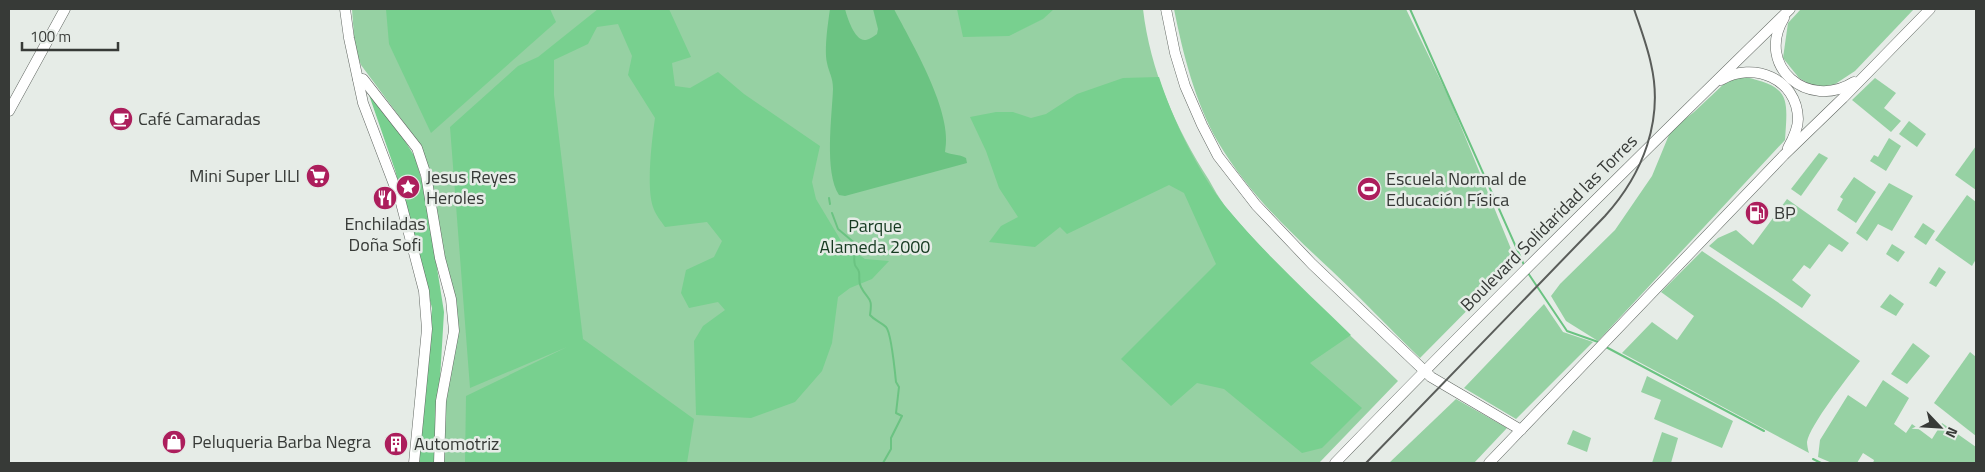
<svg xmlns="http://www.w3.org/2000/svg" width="1985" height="472" viewBox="0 0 1985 472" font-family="'Titillium Web',sans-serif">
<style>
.green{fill:#96d1a3}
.forest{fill:#78d08f}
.water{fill:#6bc382}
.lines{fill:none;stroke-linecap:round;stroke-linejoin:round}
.stream{stroke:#6bc382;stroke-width:2}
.secondary-casing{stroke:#626863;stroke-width:11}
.secondary{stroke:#fff;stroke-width:10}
.rail{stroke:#5a5d5a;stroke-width:2}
.labels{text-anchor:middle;stroke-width:5;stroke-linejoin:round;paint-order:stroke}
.poi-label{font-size:18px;fill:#373a37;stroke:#e6ece7;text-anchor:start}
.street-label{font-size:18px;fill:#373a37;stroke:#e6ece7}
.park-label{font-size:18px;fill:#163a21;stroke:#e6ece7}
</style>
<rect width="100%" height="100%" fill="#e6ece7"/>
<g class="green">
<path d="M352 9H1143C1150 70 1176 129 1209 180 1214 189 1219 198 1225 206 1277 269 1339 324 1398 381L1319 463H444L445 409 458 324 438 242 416 139 361 65 355 50Z"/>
<path d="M1174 9H1406L1450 100 1516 261 1420 358C1390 329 1361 298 1331 270 1287 229 1249 194 1218 142 1195 102 1183 54 1174 9Z"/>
<path d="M1801 9H1914L1855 71 1823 92 1799 78 1783 58 1788 23Z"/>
<path d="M1745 77C1790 87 1788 97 1785 140L1598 341 1566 321 1551 296 1560 284 1615 230 1652 176 1671 130 1694 112 1727 81Z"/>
<path d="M1875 78 1896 93 1884 108 1901 121 1891 132 1852 100Z"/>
<path d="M1909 121 1926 134 1917 147 1899 134Z"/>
<path d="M1889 138 1901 146 1886 171 1870 161 1874 155 1878 157Z"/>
<path d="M1976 146V190L1955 175Z"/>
<path d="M1819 153 1828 158 1801 196 1791 189Z"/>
<path d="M1854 177 1876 192 1856 223 1837 210 1843 199 1840 197Z"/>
<path d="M1889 183 1913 196 1892 231 1878 224 1867 241 1856 233Z"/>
<path d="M1967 195 1976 202V259L1972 266 1935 240Z"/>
<path d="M1787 199 1849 243 1842 252 1829 244 1810 269 1804 265 1792 280 1811 295 1802 308 1709 246 1718 238 1736 230 1753 245Z"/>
<path d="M1923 223 1935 231 1926 245 1914 237Z"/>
<path d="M1892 244 1905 252 1898 262 1886 254Z"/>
<path d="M1702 251 1776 301 1860 361C1848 377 1810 425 1807 442 1807 445 1808 450 1809 453L1622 353 1652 322 1677 340 1694 316 1661 292Z"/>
<path d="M1939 267 1946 272 1936 287 1929 283Z"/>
<path d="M1890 294 1904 304 1896 316 1880 307Z"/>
<path d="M1544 304 1563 332 1593 342 1516 419 1464 388Z"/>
<path d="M1913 343 1930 356 1907 384 1891 374Z"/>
<path d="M1970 352 1976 357V436L1934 403Z"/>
<path d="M1647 376 1733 421 1722 448 1654 419 1661 400 1641 392Z"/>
<path d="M1883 380 1909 398 1894 424 1906 433 1912 424 1932 439 1942 423 1976 447V463H1873L1874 460 1863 453 1857 463H1832L1818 457 1820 440 1848 395 1866 407Z"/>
<path d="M1456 399 1507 428 1474 463H1389Z"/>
<path d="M1573 430 1591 438 1587 452 1567 444Z"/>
<path d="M1662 432 1678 438 1671 463H1652Z"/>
</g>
<g class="forest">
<path d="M386 9H550L556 22 431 133 389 44Z"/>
<path d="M598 9H669L691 57 672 63 675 86 690 88 718 72 744 94 820 146 812 182 816 199 843 244 865 259 889 261 872 279 850 288 838 297 832 343 822 371 795 402 751 418 696 415 694 341 703 326 725 310 718 302 689 308 681 293 686 270 714 257 722 241 707 222 665 227C661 221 655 214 653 207 646 187 652 139 655 118L628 75 632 56 618 24 597 27 588 44 554 60V95L583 339 694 419 687 463H465L466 396 567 347 470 388 450 127 518 66 538 57Z"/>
<path d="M957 9H1054L1043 19 1009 36 963 37Z"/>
<path d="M1159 77C1173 120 1197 170 1225 206 1263 252 1308 293 1351 335L1310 363 1362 408 1322 448 1302 453 1224 389 1197 383 1171 406 1121 359 1216 264 1184 193 1169 185 1067 234 1060 227 1035 247 989 242 1001 226 1018 217 999 188 986 151 970 117 996 112H1013L1031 118 1046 114 1077 94 1123 78Z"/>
<path d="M368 92 395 125 415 157 425 192 444 312 435 463H419L432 308 395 170Z"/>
</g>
<path class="water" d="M830 9H845C847 17 855 42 866 40 870 39 874 36 877 34L878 29 873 9H894C912 44 954 113 945 152 952 155 959 154 966 158L967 163 845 196 839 195C824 172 832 116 833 89 833 77 829 73 827 63 824 49 828 23 830 9Z"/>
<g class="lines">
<g class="stream">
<path d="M1410 9 1524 265"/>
<path d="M829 198 830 204"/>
<path d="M832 213 838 229 857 245C855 251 853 258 855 265 856 268 858 268 859 272 860 277 858 282 861 287 868 301 873 296 870 315 875 321 881 322 886 327 891 332 895 372 896 382L899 387 896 413 902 416 891 438V449L883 463"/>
<path d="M1528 273 1567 331 1601 343"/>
<path d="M1606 347 1764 431"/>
<path d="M1813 459 1821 463"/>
</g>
<g class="secondary-casing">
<g id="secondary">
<path d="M345 9 349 38 363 103 401 203 424 291 427 329 414 463"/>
<path d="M1166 9 1175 53 1185 86 1202 125 1218 156 1256 205 1312 264 1431 377 1521 430"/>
<path d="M1784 18C1755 66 1808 111 1854 82"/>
<path d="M358 79H363L417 148 426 175 440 258 451 299 454 331 441 401 439 463"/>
<path d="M1721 80C1753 61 1797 78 1798 119 1798 129 1793 139 1788 148"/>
<path d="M9 111 65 9"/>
<path d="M1335 463C1484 309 1636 159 1790 9"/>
<path d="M1489 463 1784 155 1843 98 1930 9"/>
</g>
</g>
<use href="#secondary" class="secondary"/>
<path class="rail" d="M1366 463 1605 216C1643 174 1664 120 1651 64 1647 45 1640 27 1634 9"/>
</g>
<defs>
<g id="cafe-disc" transform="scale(1.25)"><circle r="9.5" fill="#ac1e5c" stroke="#e6ece7"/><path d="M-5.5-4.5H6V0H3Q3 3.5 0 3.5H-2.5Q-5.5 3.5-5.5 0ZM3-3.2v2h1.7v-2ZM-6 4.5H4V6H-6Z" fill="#fff"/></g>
<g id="supermarket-disc" transform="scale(1.25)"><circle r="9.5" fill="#ac1e5c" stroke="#e6ece7"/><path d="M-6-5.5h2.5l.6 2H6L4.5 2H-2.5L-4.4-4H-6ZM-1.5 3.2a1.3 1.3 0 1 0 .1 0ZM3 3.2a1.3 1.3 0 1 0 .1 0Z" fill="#fff"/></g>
<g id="sight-disc" transform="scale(1.25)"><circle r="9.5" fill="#ac1e5c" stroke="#e6ece7"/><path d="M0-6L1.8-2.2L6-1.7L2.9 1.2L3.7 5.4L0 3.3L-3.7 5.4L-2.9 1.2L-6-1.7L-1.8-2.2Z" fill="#fff"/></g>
<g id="stadium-disc" transform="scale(1.25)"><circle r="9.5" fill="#ac1e5c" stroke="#e6ece7"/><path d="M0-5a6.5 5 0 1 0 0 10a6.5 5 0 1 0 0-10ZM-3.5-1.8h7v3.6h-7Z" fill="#fff"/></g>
<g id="restaurant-disc" transform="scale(1.25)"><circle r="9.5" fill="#ac1e5c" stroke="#e6ece7"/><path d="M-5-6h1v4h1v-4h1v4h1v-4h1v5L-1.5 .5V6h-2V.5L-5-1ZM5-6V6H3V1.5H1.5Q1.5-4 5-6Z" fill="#fff"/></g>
<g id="fuel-disc" transform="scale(1.25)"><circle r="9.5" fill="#ac1e5c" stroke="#e6ece7"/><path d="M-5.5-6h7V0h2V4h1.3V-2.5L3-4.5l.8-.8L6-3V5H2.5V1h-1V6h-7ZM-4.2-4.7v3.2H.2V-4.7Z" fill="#fff"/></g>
<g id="shop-disc" transform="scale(1.25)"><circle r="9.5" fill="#ac1e5c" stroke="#e6ece7"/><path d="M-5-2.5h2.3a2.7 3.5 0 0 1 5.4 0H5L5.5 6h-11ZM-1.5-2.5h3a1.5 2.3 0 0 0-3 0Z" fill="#fff"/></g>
<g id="building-disc" transform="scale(1.25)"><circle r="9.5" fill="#ac1e5c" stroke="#e6ece7"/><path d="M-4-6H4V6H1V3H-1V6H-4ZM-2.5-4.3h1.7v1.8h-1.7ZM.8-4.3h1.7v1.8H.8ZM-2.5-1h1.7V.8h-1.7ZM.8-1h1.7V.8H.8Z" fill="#fff"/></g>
</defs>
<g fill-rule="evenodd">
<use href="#cafe-disc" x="121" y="119"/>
<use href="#supermarket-disc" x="318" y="176"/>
<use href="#sight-disc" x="408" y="187"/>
<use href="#stadium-disc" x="1369" y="189"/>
<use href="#restaurant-disc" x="385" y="198"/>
<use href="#fuel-disc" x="1757" y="213"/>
<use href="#shop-disc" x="174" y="442"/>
<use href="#building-disc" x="396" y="444"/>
</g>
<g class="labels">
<g class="poi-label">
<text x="138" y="125">Café Camaradas</text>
<text x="300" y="182" text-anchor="end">Mini Super LILI</text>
<text x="426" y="183">Jesus Reyes<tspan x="426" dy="21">Heroles</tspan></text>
<text x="1386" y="185">Escuela Normal de<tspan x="1386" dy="21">Educación Física</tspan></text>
<text x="1774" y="219">BP</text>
<text x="385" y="230" text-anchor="middle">Enchiladas<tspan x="385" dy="21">Doña Sofi</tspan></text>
<text x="192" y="448">Peluqueria Barba Negra</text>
<text x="414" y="450">Automotriz</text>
</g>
<g class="street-label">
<text transform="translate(1549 223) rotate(-45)" y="6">Boulevard Solidaridad las Torres</text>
</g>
<g class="park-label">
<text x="875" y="232">Parque<tspan x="875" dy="21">Alameda 2000</tspan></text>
</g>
</g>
<rect width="1985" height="472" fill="none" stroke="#373a37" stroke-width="20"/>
<g transform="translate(1940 427) rotate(115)" stroke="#e6ece7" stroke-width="4" paint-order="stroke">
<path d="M0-4L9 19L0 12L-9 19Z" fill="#373a37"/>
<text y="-8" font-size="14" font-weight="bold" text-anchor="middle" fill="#373a37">N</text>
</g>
<path d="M22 42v8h96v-8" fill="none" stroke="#373a37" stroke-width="2.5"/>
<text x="30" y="42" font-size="15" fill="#373a37" stroke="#e6ece7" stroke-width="4" paint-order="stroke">100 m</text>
</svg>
